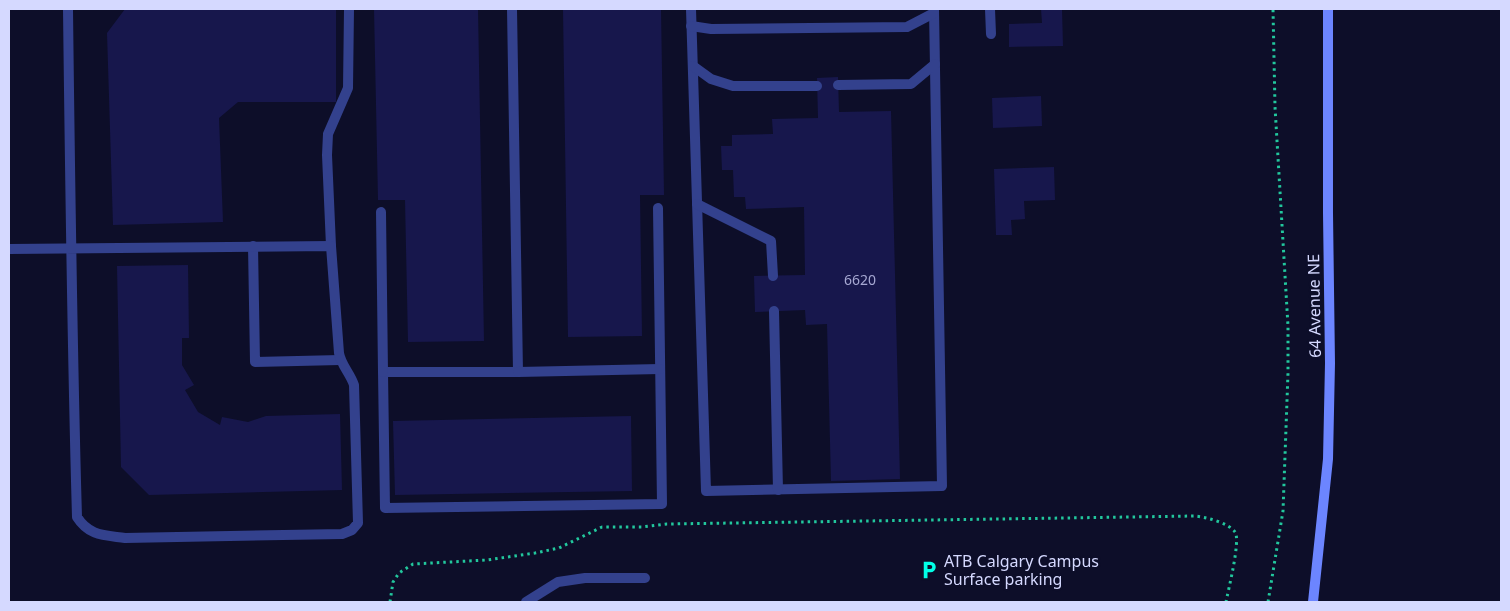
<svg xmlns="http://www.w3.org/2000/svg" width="1510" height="611" viewBox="0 0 1510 611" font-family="'Noto Sans',sans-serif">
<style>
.building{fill:#17174c}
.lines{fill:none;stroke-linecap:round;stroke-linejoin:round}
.path{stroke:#22c79d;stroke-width:3;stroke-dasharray:2.5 4;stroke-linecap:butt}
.lane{stroke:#33418d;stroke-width:10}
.secondary{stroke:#6c85ff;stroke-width:10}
.labels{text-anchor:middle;stroke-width:4.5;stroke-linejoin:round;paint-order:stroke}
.number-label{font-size:14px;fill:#a6a8d2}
.street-label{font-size:16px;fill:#d5d9ff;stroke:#0d0e29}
.poi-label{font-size:16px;fill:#d5d9ff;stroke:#0d0e29;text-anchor:start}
</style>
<rect width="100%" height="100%" fill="#0d0e29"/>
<g class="building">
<path d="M125 9H336V102H238L219 118 223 222 113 225 107 33Z"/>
<path d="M374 9H478L484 341 408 342 405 200H378Z"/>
<path d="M563 9H661L664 195H640L642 336 568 337Z"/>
<path d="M1041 9H1062L1063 46 1009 47V24L1042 23Z"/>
<path d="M838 77 839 112 891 111 900 479 831 481 827 324 806 325 805 310 755 312 754 276 805 275 804 207 746 209 745 197H734L733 170H722L721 146H732V135L773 134 772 119 818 118 817 78Z"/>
<path d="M1041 96 1042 126 993 128 992 98Z"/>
<path d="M1054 167 1055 200 1024 201 1025 219 1011 220 1012 235H996L994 169Z"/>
<path d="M188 265 189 338H182V365L194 385 185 390 198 412 220 425 222 417 248 422 266 416 340 414 342 490 149 495 121 467 117 266Z"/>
<path d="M631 416 632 491 395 495 393 421Z"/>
</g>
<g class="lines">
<g class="path">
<path d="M390 602 393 582 399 573 413 564 487 560 535 553 559 548 602 527H642L667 524 1195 516C1206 517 1229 523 1235 532 1241 540 1228 591 1226 602"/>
<path d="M1268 602 1283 511 1288 373V326L1275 107 1273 9"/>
</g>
<g class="lane">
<path d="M512 9 518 372H383L385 508 662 504 658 208"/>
<path d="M691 9 706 491 942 486 934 9"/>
<path d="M990 9 991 34"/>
<path d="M691 26 711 29 907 27 934 13"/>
<path d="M693 66 711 79 733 86H817"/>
<path d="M838 85 911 84 935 64"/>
<path d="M697 204 771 241 773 276"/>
<path d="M381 212 383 372"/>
<path d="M253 246 255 362 340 360"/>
<path d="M331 246 327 155 328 134 348 88 349 9"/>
<path d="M9 249 331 246 339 353C341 365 350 373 354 385L358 523 352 530 342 534 125 538C104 535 89 536 77 517 72 347 70 178 68 9"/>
<path d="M774 311 778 490"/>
<path d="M518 372 660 369"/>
<path d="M526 602 558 582 585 578H645"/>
</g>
<path class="secondary" d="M1313 602 1328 459 1330 363 1328 213V9"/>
</g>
<defs>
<g id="parking-bare" transform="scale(1.5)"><path d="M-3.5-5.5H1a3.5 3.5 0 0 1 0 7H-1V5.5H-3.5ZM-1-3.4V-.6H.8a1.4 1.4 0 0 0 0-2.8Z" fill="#01ffe7" stroke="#0d0e29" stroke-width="2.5" paint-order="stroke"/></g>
</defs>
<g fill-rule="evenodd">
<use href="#parking-bare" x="929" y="570"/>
</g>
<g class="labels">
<g class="number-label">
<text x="860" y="285">6620</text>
</g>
<g class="street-label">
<text transform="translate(1314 306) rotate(-91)" y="6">64 Avenue NE</text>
</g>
<g class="poi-label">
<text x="944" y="567">ATB Calgary Campus<tspan x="944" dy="18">Surface parking</tspan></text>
</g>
</g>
<rect width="1510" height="611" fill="none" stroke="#d5d9ff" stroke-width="20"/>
</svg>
